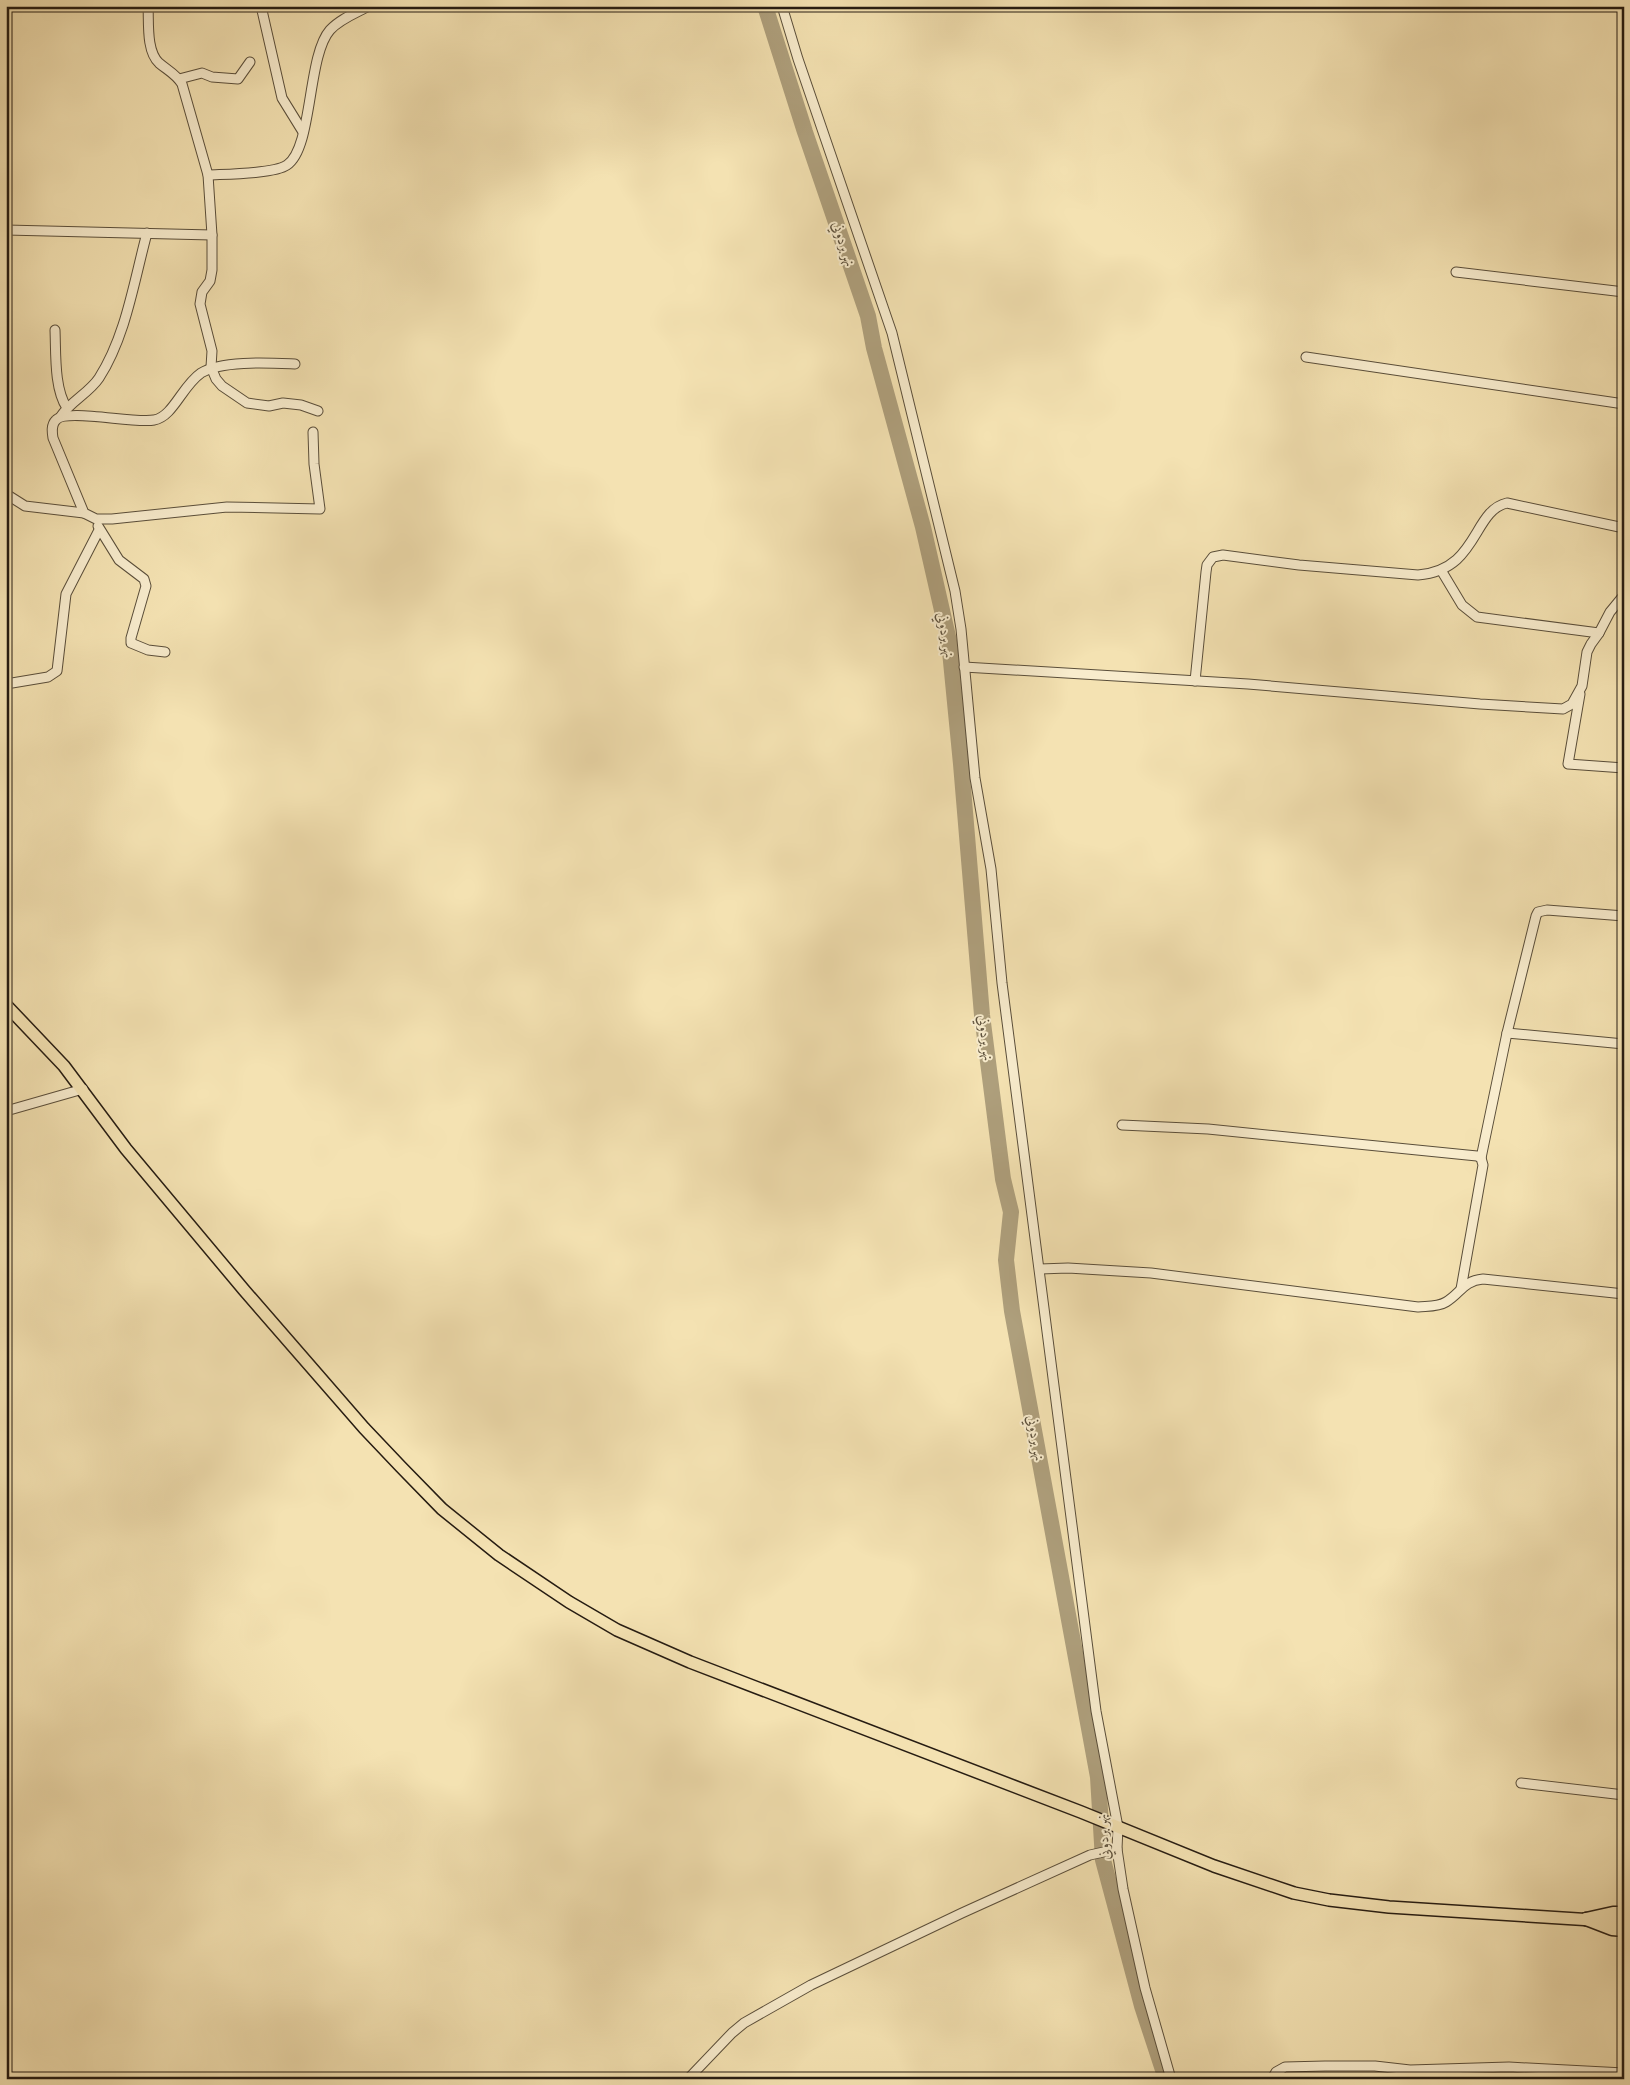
<svg xmlns="http://www.w3.org/2000/svg" width="1630" height="2085" viewBox="0 0 1630 2085" font-family="Vollkorn,Amiri,serif">
<style>
.lines{fill:none;stroke-linecap:round;stroke-linejoin:round}
.river{stroke:#ae9f7c;stroke-width:16}
.minor-casing{stroke:#5a4e3a;stroke-width:11}
.major-casing{stroke:#261c12;stroke-width:14}
.highway-casing{stroke:#261c12;stroke-width:15}
.minor{stroke:#f8eccd;stroke-width:9}
.major{stroke:#f4e2b2;stroke-width:11}
.highway{stroke:#f4e2b2;stroke-width:12}
.labels{text-anchor:middle;stroke-width:4;stroke-linejoin:round;paint-order:stroke}
.water-label{font-size:15px;font-style:italic;fill:#5c503c;stroke:#f8eccd}
</style>
<rect width="100%" height="100%" fill="#f4e2b2"/>
<filter id="stains"><feTurbulence type="fractalNoise" baseFrequency=".004" numOctaves="4"/><feColorMatrix values="0 0 0 0 .2 0 0 0 0 .09 0 0 0 0 .02 0 0 0 .5 -.17"/></filter>
<radialGradient id="worn" r=".72"><stop offset=".6" stop-color="#630" stop-opacity="0"/><stop offset="1" stop-color="#630" stop-opacity=".3"/></radialGradient>
<g class="lines">
<path class="river" d="M765 6 805 132 868 316 874 348 923 527 949 641 961 764 982 1015 1003 1179 1011 1212 1006 1260 1012 1311 1098 1777 1103 1860 1142 2006 1166 2079"/>
<g class="minor-casing">
<g id="minor">
<path d="M148 6C149 22 146 51 159 63 167 70 176 74 182 84L208 175 212 235V270L210 281 202 292 200 304 212 351 211 367 216 379 222 386 247 403 269 406 283 403 301 405 318 411"/>
<path d="M261 6 282 98 303 132"/>
<path d="M782 6 798 59 892 333 955 591 961 629 975 778 991 869 1002 983 1096 1711 1118 1827 1117 1849 1123 1889 1145 1988 1171 2079"/>
<path d="M179 79 202 73 212 77 238 79 250 62"/>
<path d="M208 175C225 174 274 174 287 165 313 148 307 56 330 30 340 19 356 13 369 6"/>
<path d="M6 230 212 235"/>
<path d="M1456 272 1624 292"/>
<path d="M55 330C56 353 54 389 67 408"/>
<path d="M1306 357 1624 404"/>
<path d="M295 364C271 363 221 360 201 373 182 386 173 417 154 420 134 424 66 408 56 420 51 425 52 432 53 438L84 513 96 519H112L227 507 320 509 314 464 313 432"/>
<path d="M61 416C71 401 89 393 99 378 126 336 134 281 147 233"/>
<path d="M6 494 25 506 84 513"/>
<path d="M98 526 119 560 144 579 146 586 131 638V643L148 650 165 652"/>
<path d="M1441 570 1462 605 1477 617 1599 633"/>
<path d="M964 667 1248 684 1480 704 1563 709 1572 704 1582 686 1587 652 1591 644 1599 633 1610 612 1624 595"/>
<path d="M1195 681 1206 572 1207 565 1213 557 1223 555 1299 565 1418 575C1479 570 1472 511 1507 503L1624 528"/>
<path d="M6 684 48 677 57 671 66 594 99 530"/>
<path d="M1580 694 1568 764 1624 768"/>
<path d="M1507 1033 1624 1044"/>
<path d="M6 1111 83 1089"/>
<path d="M1122 1125 1208 1129 1477 1156 1481 1158 1483 1165 1461 1289"/>
<path d="M1481 1158 1507 1033 1536 916 1538 912 1547 910 1624 916"/>
<path d="M1040 1269 1068 1268 1151 1273 1418 1307C1427 1306 1438 1307 1446 1302 1461 1293 1463 1281 1483 1279L1624 1294"/>
<path d="M1521 1783 1624 1795"/>
<path d="M688 2079 732 2033 744 2023 811 1985 962 1913 1090 1855 1117 1849"/>
<path d="M1272 2079 1276 2072 1285 2067 1325 2066H1375L1410 2070 1509 2067 1624 2073"/>
</g>
</g>
<g class="major-casing">
<path id="major" d="M6 1005 64 1066 126 1149 244 1290 364 1428 401 1467 442 1509 499 1555 569 1602 617 1630 690 1662 1081 1812 1214 1866 1294 1893 1329 1900 1389 1907 1624 1922"/>
</g>
<g class="highway-casing">
<g id="highway">
<path d="M1586 1919 1612 1929 1624 1930"/>
<path d="M1586 1919 1613 1913H1624"/>
</g>
</g>
<use href="#minor" class="minor"/>
<use href="#major" class="major"/>
<use href="#highway" class="highway"/>
</g>
<g class="labels">
<g class="water-label">
<text transform="translate(844 244) rotate(72)" y="5">نهر بردوني</text>
<text transform="translate(946 635) rotate(80)" y="5">نهر بردوني</text>
<text transform="translate(986 1038) rotate(83)" y="5">نهر بردوني</text>
<text transform="translate(1036 1438) rotate(80)" y="5">نهر بردوني</text>
<text transform="translate(1103 1837) rotate(-95)" y="5">نهر بردوني</text>
</g>
</g>
<rect width="1630" height="2085" fill="none" stroke="#f4e2b2" stroke-width="25"/>
<rect x="8" y="8" width="1615" height="2070" fill="none" stroke="#261c12" stroke-width="2.5"/>
<rect x="12" y="12" width="1605" height="2060" fill="none" stroke="#261c12"/>
<rect width="100%" height="100%" filter="url(#stains)"/>
<rect width="100%" height="100%" fill="url(#worn)"/>
</svg>
